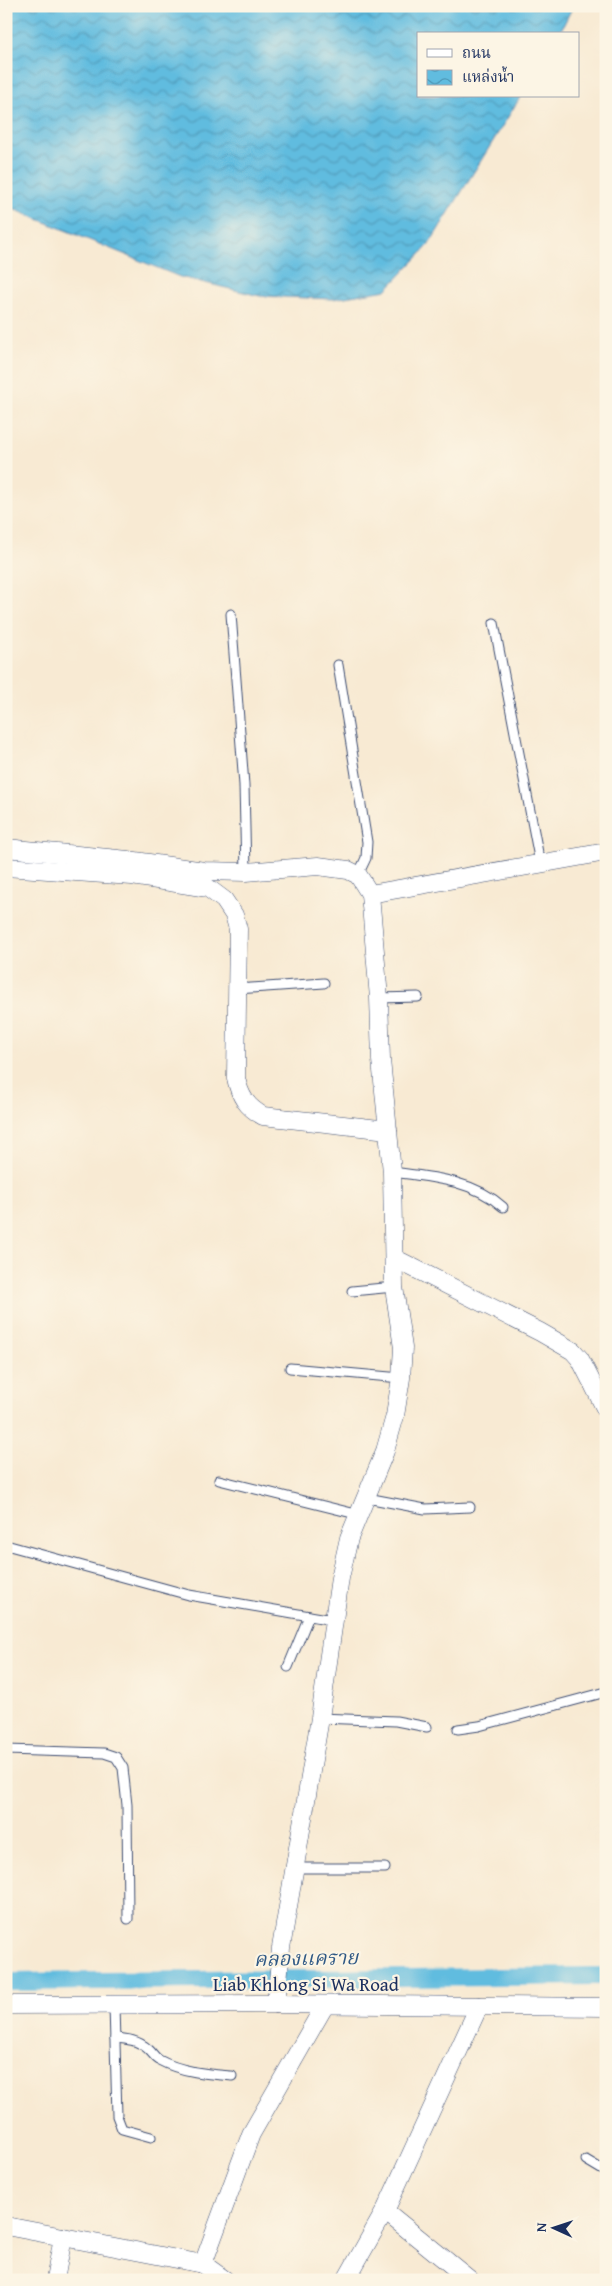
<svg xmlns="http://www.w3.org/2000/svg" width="612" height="2286" viewBox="0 0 612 2286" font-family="'Gentium Book Plus','Noto Serif Thai',serif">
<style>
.water{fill:url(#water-waves);stroke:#3e769e}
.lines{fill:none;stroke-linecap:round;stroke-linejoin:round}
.canal{stroke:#61bcdf;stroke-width:18}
.service-casing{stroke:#3c4b70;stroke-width:11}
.minor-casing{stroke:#3c4b70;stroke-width:19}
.service{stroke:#fff;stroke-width:9}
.minor{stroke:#fff;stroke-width:18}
.labels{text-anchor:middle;stroke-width:4.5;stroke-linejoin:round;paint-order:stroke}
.street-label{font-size:19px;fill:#1b2f5e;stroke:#fcf5e5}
.water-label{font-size:20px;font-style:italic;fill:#305985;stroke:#fcf5e5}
</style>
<defs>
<pattern id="water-waves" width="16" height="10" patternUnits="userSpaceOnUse" patternTransform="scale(1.25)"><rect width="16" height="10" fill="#61bcdf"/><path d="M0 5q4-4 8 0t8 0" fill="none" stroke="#4f99b8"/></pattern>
</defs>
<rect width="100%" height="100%" fill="#fcf5e5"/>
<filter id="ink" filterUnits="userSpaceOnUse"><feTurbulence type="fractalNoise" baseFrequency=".02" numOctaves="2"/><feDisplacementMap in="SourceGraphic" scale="10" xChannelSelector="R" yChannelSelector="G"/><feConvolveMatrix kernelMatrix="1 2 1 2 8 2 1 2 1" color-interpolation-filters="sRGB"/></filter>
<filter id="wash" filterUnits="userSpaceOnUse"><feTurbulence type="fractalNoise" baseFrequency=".0096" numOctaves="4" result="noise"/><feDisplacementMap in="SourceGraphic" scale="20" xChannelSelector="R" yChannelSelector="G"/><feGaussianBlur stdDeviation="1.12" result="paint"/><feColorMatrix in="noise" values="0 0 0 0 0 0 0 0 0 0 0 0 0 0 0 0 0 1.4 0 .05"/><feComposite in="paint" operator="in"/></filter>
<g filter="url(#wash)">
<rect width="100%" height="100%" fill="#f8ead3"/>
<path class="water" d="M6 6H573L559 34H418V96H521L428 246 386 290 333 299 260 296 180 277 6 206Z"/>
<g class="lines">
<path class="canal" d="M6 1982 606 1976"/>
</g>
</g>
<g filter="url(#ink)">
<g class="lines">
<g class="service-casing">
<g id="service">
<path d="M231 614 244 785 246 872"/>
<path d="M494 623 540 863"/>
<path d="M338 665 367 842 366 858 358 875"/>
<path d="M237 989 324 983"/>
<path d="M379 998 418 997"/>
<path d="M392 1172C431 1177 473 1180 503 1207"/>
<path d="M352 1291 394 1287"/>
<path d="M290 1368 401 1378"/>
<path d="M219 1480 360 1515"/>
<path d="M367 1498 425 1509 470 1507"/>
<path d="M6 1545 189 1595 333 1620"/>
<path d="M288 1667 309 1616"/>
<path d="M320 1718 396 1721 427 1727"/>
<path d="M458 1729 479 1726 606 1692"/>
<path d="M6 1750 104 1753 116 1757 123 1768 127 1805 128 1919"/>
<path d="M296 1868H385"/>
<path d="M114 2005 117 2116 122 2129 151 2137"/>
<path d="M115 2038C127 2039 138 2040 148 2049 152 2052 154 2057 159 2060 181 2072 208 2074 232 2076"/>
<path d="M586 2160 606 2172"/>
</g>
</g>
<g class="minor-casing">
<g id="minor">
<path d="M6 848 128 860 204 871 246 872 318 866 348 870 358 875 370 894 379 998 381 1060 392 1172 394 1287 403 1348 401 1378 395 1416 385 1451 349 1538 340 1578 320 1718 281 1948 276 2004"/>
<path d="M6 867 132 876 208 888 224 900 234 915 238 929 236 1078C240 1097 247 1107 263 1116L388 1130"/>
<path d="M370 894 606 852"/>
<path d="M394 1258 540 1332 573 1351 580 1359 606 1410"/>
<path d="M6 2005 276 2004 606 2007"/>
<path d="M385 2211 470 2280"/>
<path d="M6 2226 203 2264 251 2134 325 2005"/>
<path d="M203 2264 225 2280"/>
<path d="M55 2280 63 2237"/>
<path d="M346 2280 385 2211 479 2006"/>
</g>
</g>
<use href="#service" class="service"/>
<use href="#minor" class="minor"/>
</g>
</g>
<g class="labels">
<g class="street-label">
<text x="306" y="1991">Liab Khlong Si Wa Road</text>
</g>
<g class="water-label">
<text transform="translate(306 1958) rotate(-1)" y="7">คลองเเคราย</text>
</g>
</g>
<rect width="612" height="2286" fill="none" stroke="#fcf5e5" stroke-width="25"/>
<rect x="417" y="32" width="162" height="65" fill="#fcf5e5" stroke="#a2a6af"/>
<rect x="427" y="49" width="25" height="8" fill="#ffffff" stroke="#a2a6af"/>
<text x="462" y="58" font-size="15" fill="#1b2f5e">ถนน</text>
<rect x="427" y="70" width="25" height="15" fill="url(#water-waves)" stroke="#a2a6af"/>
<text x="462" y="82" font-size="15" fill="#1b2f5e">แหล่งน้ำ</text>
<g transform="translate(554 2228) rotate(273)" stroke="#fcf5e5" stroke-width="4" paint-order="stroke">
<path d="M0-4L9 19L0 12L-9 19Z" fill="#1b2f5e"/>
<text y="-8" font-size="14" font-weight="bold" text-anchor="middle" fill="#1b2f5e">N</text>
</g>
</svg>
